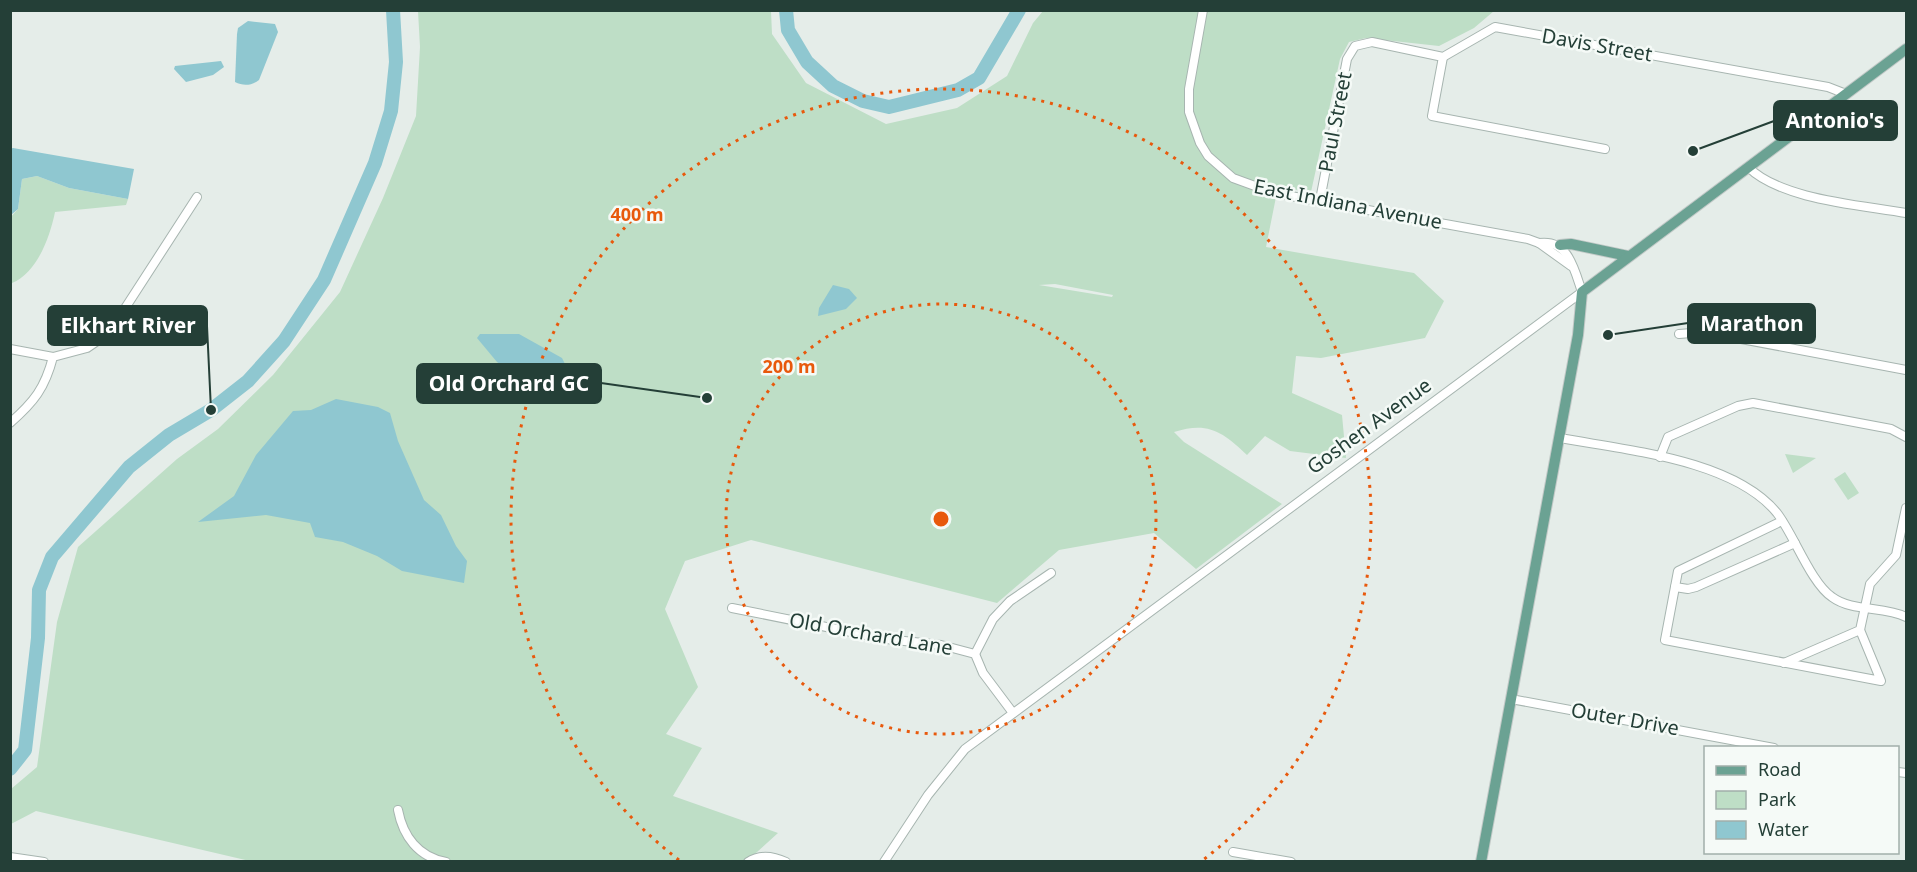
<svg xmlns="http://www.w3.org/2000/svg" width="1917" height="872" viewBox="0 0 1917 872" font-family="'Noto Sans',sans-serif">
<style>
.green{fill:#bedec6;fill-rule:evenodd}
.water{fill:#8fc7d0}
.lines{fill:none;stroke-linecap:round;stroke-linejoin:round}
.river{stroke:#8fc7d0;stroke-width:14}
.minor-casing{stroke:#a7b5b0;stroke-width:10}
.major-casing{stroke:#c2c9c7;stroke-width:12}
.minor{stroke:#fff;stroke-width:8}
.major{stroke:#6ba293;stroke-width:10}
.ring{fill:none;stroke:#e8590c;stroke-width:3;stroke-dasharray:3 6}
.labels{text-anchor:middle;stroke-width:5;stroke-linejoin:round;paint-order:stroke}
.street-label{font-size:20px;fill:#243f37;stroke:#f5faf7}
.centre{fill:#e8590c;stroke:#f5faf7;stroke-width:3}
.ring-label{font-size:18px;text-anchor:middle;font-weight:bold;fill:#e8590c;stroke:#f5faf7;stroke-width:5;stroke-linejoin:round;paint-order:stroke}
.leader{fill:none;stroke:#243f37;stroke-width:2}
.callout-dot{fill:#243f37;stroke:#f5faf7;stroke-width:2}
.callout{fill:#243f37;stroke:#243f37;stroke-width:2}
.callout-label{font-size:21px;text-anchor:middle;font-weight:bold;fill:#fff}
</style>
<rect width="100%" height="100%" fill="#e5ede9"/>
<g class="green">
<path d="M418 11H771L772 34 806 83 886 124 957 108 1007 76 1033 23 1043 11H1494L1474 28 1439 46 1366 38 1349 42 1340 59 1311 192 1278 187 1266 247 1414 273 1444 301 1425 338 1321 358 1296 356 1292 393 1342 415 1346 458 1290 451 1265 436 1247 455C1223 432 1208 421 1174 432L1184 442 1282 504 1196 569 1154 533 1059 550 997 603 751 540 685 561 665 609 698 687 666 734 702 748 673 796 778 833 747 861 254 862 36 811 11 824V789L37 767 57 622 78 547 177 459 218 429 273 375 340 292 383 198 416 116 420 47ZM1055 284 1113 295 1112 297 1039 285Z"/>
<path d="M37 176 69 188 128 199 126 205 55 212C50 237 37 273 12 283L10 218 18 209 22 179Z"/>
<path d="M1785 454 1816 458 1793 473Z"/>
<path d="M1845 472 1859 493 1848 500 1834 479Z"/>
</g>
<g class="water">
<path d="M248 21 275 24 278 32 259 80C251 86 243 86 235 82L237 34 238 28Z"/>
<path d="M221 61 224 67 213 75 186 82 174 69 175 66Z"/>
<path d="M13 148 134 169 128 199 69 188 37 176 22 179 18 209 11 215 10 149Z"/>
<path d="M833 285 849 289 857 298 846 309 818 316 819 308Z"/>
<path d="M480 334H519L562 358 567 368 554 378 513 373 497 362 477 338Z"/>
<path d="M336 399 378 407 390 413 398 441 424 500 441 515 456 546 467 561 464 583 402 571 377 556 343 542 315 537 310 523 266 515 198 522 234 496 256 455 293 411 311 410Z"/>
</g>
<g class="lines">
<g class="river">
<path d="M786 10 788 30 807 62 833 86 863 101 889 107 958 90 979 78 1019 10"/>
<path d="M10 769 25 750 38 638 39 590 52 557 129 467 169 435 211 410 248 381 284 341 324 280 375 163 391 111 396 62 393 10"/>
</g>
<g class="minor-casing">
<g id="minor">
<path d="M1203 10 1189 89V112L1200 143 1208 156 1233 178 1274 193 1528 239 1539 243 1571 266"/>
<path d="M1443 57 1432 116 1605 149"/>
<path d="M1748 167C1781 200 1862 205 1906 213"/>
<path d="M1320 200 1347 59 1355 46 1372 42 1443 57 1495 27 1828 87 1846 94"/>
<path d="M1679 334 1704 332 1906 370"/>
<path d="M10 349 53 357"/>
<path d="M10 423C34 402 45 388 53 357L87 348 109 333 197 197"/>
<path d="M1560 438C1624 450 1733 459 1777 513 1794 535 1811 583 1832 597 1852 612 1884 606 1906 617"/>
<path d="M1660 457 1668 437 1738 406 1753 403 1891 429 1906 437"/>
<path d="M1782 521 1678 571 1665 640 1881 681 1860 630"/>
<path d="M1675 587 1688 589 1696 587 1795 543"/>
<path d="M732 608 886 639 941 645 975 654 983 673 1013 713"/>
<path d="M975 654 993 619 1010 601 1051 573"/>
<path d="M1784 663 1860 630 1870 584 1896 555 1906 508"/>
<path d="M1511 699 1774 748"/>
<path d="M1898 772 1906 773"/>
<path d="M398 810C403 836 418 857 446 862"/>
<path d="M1233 852 1291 862"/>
<path d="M10 857 44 862"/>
<path d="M748 862C760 854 773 856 786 862"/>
<path d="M884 862 928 795 965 749 1582 292C1574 268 1568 239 1539 243"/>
</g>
</g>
<g class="major-casing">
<g id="major">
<path d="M1560 245 1571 244 1628 256"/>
<path d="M1481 862 1578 335 1582 292 1906 49"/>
</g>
</g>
<use href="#minor" class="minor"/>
<use href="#major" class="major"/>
</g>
<g class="ring">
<circle cx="941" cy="519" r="215"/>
<path d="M679 860A430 430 0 1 1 1203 860"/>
</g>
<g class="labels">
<g class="street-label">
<text transform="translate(1597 45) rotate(10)" y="7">Davis Street</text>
<text transform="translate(1335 122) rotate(-79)" y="7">Paul Street</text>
<text transform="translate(1348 204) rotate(11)" y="7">East Indiana Avenue</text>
<text transform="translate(1369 426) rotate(-36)" y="7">Goshen Avenue</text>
<text transform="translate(871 634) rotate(10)" y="7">Old Orchard Lane</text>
<text transform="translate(1625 719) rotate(10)" y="7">Outer Drive</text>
</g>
</g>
<circle cx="941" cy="519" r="9" class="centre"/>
<g class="ring-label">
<text x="637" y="221">400 m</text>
<text x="789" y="373">200 m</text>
</g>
<path class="leader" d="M1693 151L1774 121M1608 335L1688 323M211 410L207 326M707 398L601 383"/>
<g class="callout-dot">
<circle cx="1693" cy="151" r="6"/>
<circle cx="1608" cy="335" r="6"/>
<circle cx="211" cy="410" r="6"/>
<circle cx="707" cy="398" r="6"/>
</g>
<g class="callout">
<rect x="1774" y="101" width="123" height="39" rx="6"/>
<rect x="1688" y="304" width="127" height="39" rx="6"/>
<rect x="48" y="306" width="159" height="39" rx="6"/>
<rect x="417" y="364" width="184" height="39" rx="6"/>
</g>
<g class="callout-label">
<text x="1835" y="128">Antonio's</text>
<text x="1752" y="331">Marathon</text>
<text x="128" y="333">Elkhart River</text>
<text x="509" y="391">Old Orchard GC</text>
</g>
<rect width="1917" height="872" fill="none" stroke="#243f37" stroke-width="24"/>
<rect x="1704" y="746" width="195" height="108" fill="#f5faf7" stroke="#a1afaa" stroke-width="1.5"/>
<rect x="1716" y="766" width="30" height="9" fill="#6ba293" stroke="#a1afaa" stroke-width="1.5"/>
<text x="1758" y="776" font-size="18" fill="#243f37">Road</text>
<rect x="1716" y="791" width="30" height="18" fill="#bedec6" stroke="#a1afaa" stroke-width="1.5"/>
<text x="1758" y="806" font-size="18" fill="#243f37">Park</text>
<rect x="1716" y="821" width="30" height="18" fill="#8fc7d0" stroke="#a1afaa" stroke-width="1.5"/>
<text x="1758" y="836" font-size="18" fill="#243f37">Water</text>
</svg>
